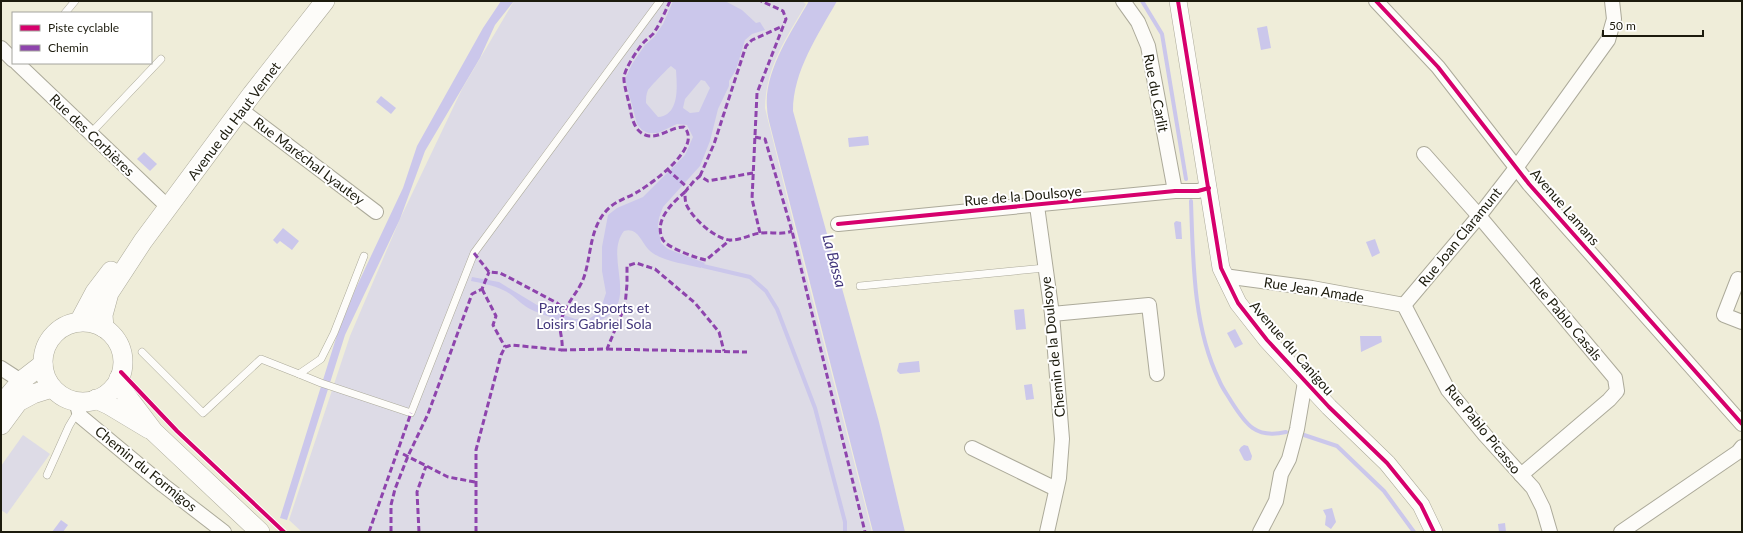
<svg xmlns="http://www.w3.org/2000/svg" width="1743" height="533" viewBox="0 0 1743 533" font-family="Lato,sans-serif">
<style>
.green{fill:#dddbe6}
.water{fill:#cbc7eb;fill-rule:evenodd}
.lines{fill:none;stroke-linecap:round;stroke-linejoin:round}
.stream{stroke:#cbc7eb;stroke-width:4}
.service-casing{stroke:#acaa9a;stroke-width:8}
.minor-casing{stroke:#acaa9a;stroke-width:16}
.tertiary-casing{stroke:#acaa9a;stroke-width:18}
.secondary-casing{stroke:#acaa9a;stroke-width:20}
.service{stroke:#fdfcf9;stroke-width:7}
.minor{stroke:#fdfcf9;stroke-width:14}
.tertiary{stroke:#fdfcf9;stroke-width:17}
.secondary{stroke:#fdfcf9;stroke-width:19}
.quiet{stroke:#8e44ad;stroke-width:3;stroke-dasharray:6 3;stroke-linecap:butt}
.cycleway-casing{stroke:#fff;stroke-width:6}
.cycleway{stroke:#d6006c;stroke-width:4}
.labels{text-anchor:middle;stroke-width:4;stroke-linejoin:round;paint-order:stroke}
.street-label{font-size:14px;fill:#1c1b0d;stroke:#fff}
.park-label{font-size:14px;fill:#41357a;stroke:#fff}
.water-label{font-size:15px;font-style:italic;fill:#41357b;stroke:#fff}
</style>
<rect width="100%" height="100%" fill="#efedd9"/>
<g class="green">
<path d="M514 1H802L806 4C786 39 766 66 765 108L803 262 872 532H302L289 520 350 336 400 219 462 89Z"/>
<path d="M23 435 50 454 7 514 1 510V466Z"/>
</g>
<g class="water">
<path d="M501 1H514L495 25 480 58 425 151 400 219 345 335 287 520 280 518 337 335 355 290 403 188 417 146 483 28Z"/>
<path d="M673 1H725L742 10 756 23 760 22 765 30 752 34 745 40 736 70 729 81V86L718 109 710 141 700 166 663 207 659 218 658 226 661 243 668 249 705 263 701 268C686 264 660 261 649 250 641 242 638 227 624 231 604 256 638 299 605 318 598 321 590 326 582 326 571 325 540 314 530 309 520 304 513 294 503 290 493 285 481 283 471 281L472 277 499 282 537 305 575 319H589L600 311 606 293 602 271V247L608 215 617 208 643 197 685 155 693 137 687 125 677 124 658 133H648L642 130 637 124 625 79 632 64 645 45 654 37 663 24ZM671 66 676 70C677 86 680 115 658 117L646 103C646 99 646 94 648 90 651 86 668 68 671 66ZM701 80 705 81 710 88 709 90 699 112 690 113 683 108 685 99Z"/>
<path d="M809 1H837C818 35 793 71 793 111L879 422 905 532H873L771 129C769 121 767 114 767 107 764 71 792 31 809 1Z"/>
<path d="M1267 26 1271 48 1261 50 1257 28Z"/>
<path d="M381 96 396 108 391 114 376 102Z"/>
<path d="M868 136 869 145 849 147 848 138Z"/>
<path d="M144 152 157 164 150 171 137 159Z"/>
<path d="M1176 221 1181 222 1182 239H1176L1174 223Z"/>
<path d="M283 228 299 241 292 250 280 241 277 244 273 240Z"/>
<path d="M1375 239 1380 253 1372 257 1366 242Z"/>
<path d="M1024 309 1026 329 1016 330 1014 310Z"/>
<path d="M1235 329 1243 344 1235 348 1227 333Z"/>
<path d="M1360 336H1381L1382 342 1361 352Z"/>
<path d="M919 361 920 372 900 374 897 371 899 363Z"/>
<path d="M1032 384 1034 399 1026 400 1024 385Z"/>
<path d="M1244 445 1248 446 1252 456 1251 460 1247 461 1244 460 1239 450 1241 447Z"/>
<path d="M1332 508 1336 522 1331 529 1325 525 1326 516 1323 510Z"/>
<path d="M61 520 68 525 63 532H52Z"/>
<path d="M1505 523 1506 532H1499L1498 524Z"/>
</g>
<g class="lines">
<g class="stream">
<path d="M1142 1 1162 34 1186 179"/>
<path d="M1191 201C1193 259 1193 327 1219 380 1222 388 1227 394 1231 401 1246 425 1256 439 1286 432"/>
<path d="M703 266 750 277 766 291 777 309 815 408 845 522V532"/>
<path d="M1304 435 1337 446 1384 491 1414 532"/>
</g>
<g class="service-casing">
<g id="service">
<path d="M65 13 75 1"/>
<path d="M90 134 161 59"/>
<path d="M860 286 1045 268"/>
<path d="M142 352 203 413 261 359 299 374 321 359 334 333 364 256"/>
<path d="M299 374 321 383 411 413 474 253 660 1"/>
<path d="M47 475 69 426 78 411"/>
</g>
</g>
<g class="minor-casing">
<g id="minor">
<path d="M1123 1 1138 22 1148 46 1175 191"/>
<path d="M1376 1 1438 67 1529 184 1742 424"/>
<path d="M1 48 13 60"/>
<path d="M17 63 168 207"/>
<path d="M241 110 376 212"/>
<path d="M1424 154 1479 216 1615 378 1617 391 1609 400 1521 475"/>
<path d="M1037 206 1052 314 1062 439 1059 478 1047 532"/>
<path d="M838 224 1175 191H1198L1209 188"/>
<path d="M1224 276 1312 288 1404 305"/>
<path d="M1738 279 1724 315 1742 322"/>
<path d="M1404 305 1479 216 1516 168 1608 40 1614 19 1612 1"/>
<path d="M1404 305 1448 390 1485 435 1533 488 1543 508 1550 532"/>
<path d="M1052 314 1149 305 1157 374"/>
<path d="M1 368 21 381 27 388"/>
<path d="M76 401 80 416 163 485 224 532"/>
<path d="M972 448 1056 489"/>
<path d="M1260 532 1276 501 1281 474 1289 459 1297 429 1305 382"/>
<path d="M1621 532 1738 452 1742 447"/>
</g>
</g>
<g class="tertiary-casing">
<path id="tertiary" d="M1178 1 1221 268 1238 303 1267 340 1329 407 1387 463 1421 505 1434 532"/>
</g>
<g class="secondary-casing">
<g id="secondary">
<path d="M79 322 95 292 111 271"/>
<circle cx="83" cy="362" r="40"/>
<path d="M104 328 103 315 109 293 143 241 252 94 325 1"/>
<path d="M119 378 126 395 154 432 260 532"/>
<path d="M96 399 109 405 149 429"/>
<path d="M1 405 21 381 43 364"/>
<path d="M1 425 18 402 33 394 52 388"/>
</g>
</g>
<use href="#service" class="service"/>
<use href="#minor" class="minor"/>
<use href="#tertiary" class="tertiary"/>
<use href="#secondary" class="secondary"/>
<g class="quiet">
<path d="M670 1C665 12 660 24 653 34 650 37 647 39 644 42 638 49 625 68 624 77 623 83 630 105 631 113 633 123 637 134 649 136 662 137 671 127 684 127 703 146 655 181 639 191 630 197 618 200 610 207 589 226 592 253 584 277 578 294 563 305 560 326 560 333 563 341 562 350L607 349 625 306 627 284V266L636 263 655 269 695 303 719 332 724 351"/>
<path d="M755 137 765 139 792 231 865 532"/>
<path d="M667 169 688 188"/>
<path d="M753 173 708 181 700 176 694 181 685 192C685 196 685 200 686 204 692 218 716 240 731 240 742 240 751 234 761 233 772 232 782 235 792 231"/>
<path d="M700 176 714 144 746 46 752 40 783 26"/>
<path d="M685 192C672 203 653 221 663 240 668 248 696 258 706 260L730 240"/>
<path d="M760 233 752 199 757 93 786 19 783 11 761 1"/>
<path d="M474 253 489 272 500 273 508 277 557 303 565 310"/>
<path d="M482 289 496 316 493 325 505 347"/>
<path d="M607 349 747 352"/>
<path d="M403 454 448 477 475 482"/>
<path d="M369 532 411 413"/>
<path d="M391 532V505L395 489 408 456 428 414 472 294 482 289 489 272"/>
<path d="M419 532 417 492 426 466"/>
<path d="M476 532V450L501 355 505 347 512 345 562 350"/>
</g>
<g class="cycleway-casing">
<g id="cycleway">
<path d="M1178 1 1221 268 1238 303 1267 340 1329 407 1387 463 1421 505 1434 532"/>
<path d="M1376 1 1438 67 1529 184 1742 424"/>
<path d="M838 224 1175 191H1198L1209 188"/>
<path d="M121 372 177 431 284 532"/>
</g>
</g>
<use href="#cycleway" class="cycleway"/>
</g>
<g class="labels">
<g class="street-label">
<text transform="translate(1156 93) rotate(79)" y="5">Rue du Carlit</text>
<text transform="translate(234 121) rotate(-53)" y="5">Avenue du Haut Vernet</text>
<text transform="translate(92 135) rotate(44)" y="5">Rue des Corbières</text>
<text transform="translate(309 161) rotate(37)" y="5">Rue Maréchal Lyautey</text>
<text transform="translate(1023 196) rotate(-5)" y="5">Rue de la Doulsoye</text>
<text transform="translate(1565 207) rotate(49)" y="5">Avenue Lamans</text>
<text transform="translate(1460 237) rotate(-51)" y="5">Rue Joan Claramunt</text>
<text transform="translate(1314 290) rotate(9)" y="5">Rue Jean Amade</text>
<text transform="translate(1566 319) rotate(50)" y="5">Rue Pablo Casals</text>
<text transform="translate(1053 347) rotate(-96)" y="5">Chemin de la Doulsoye</text>
<text transform="translate(1292 348) rotate(49)" y="5">Avenue du Canigou</text>
<text transform="translate(1483 429) rotate(51)" y="5">Rue Pablo Picasso</text>
<text transform="translate(146 469) rotate(39)" y="5">Chemin du Formigos</text>
</g>
<g class="park-label">
<text x="594" y="313">Parc des Sports et<tspan x="594" dy="16">Loisirs Gabriel Sola</tspan></text>
</g>
<g class="water-label">
<text transform="translate(834 261) rotate(75)" y="5">La Bassa</text>
</g>
</g>
<rect width="1743" height="533" fill="none" stroke="#1c1b0d" stroke-width="4"/>
<rect x="12" y="12" width="140" height="52" fill="#ffffff" stroke="#a4a49e"/>
<rect x="20" y="25" width="20" height="6" fill="#d6006c" stroke="#a4a49e"/>
<text x="48" y="32" font-size="12" fill="#1c1b0d">Piste cyclable</text>
<rect x="20" y="45" width="20" height="6" fill="#8e44ad" stroke="#a4a49e"/>
<text x="48" y="52" font-size="12" fill="#1c1b0d">Chemin</text>
<path d="M1603 30v6h100v-6" fill="none" stroke="#1c1b0d" stroke-width="2"/>
<text x="1609" y="30" font-size="12" fill="#1c1b0d" stroke="#ffffff" stroke-width="3" paint-order="stroke">50 m</text>
</svg>
